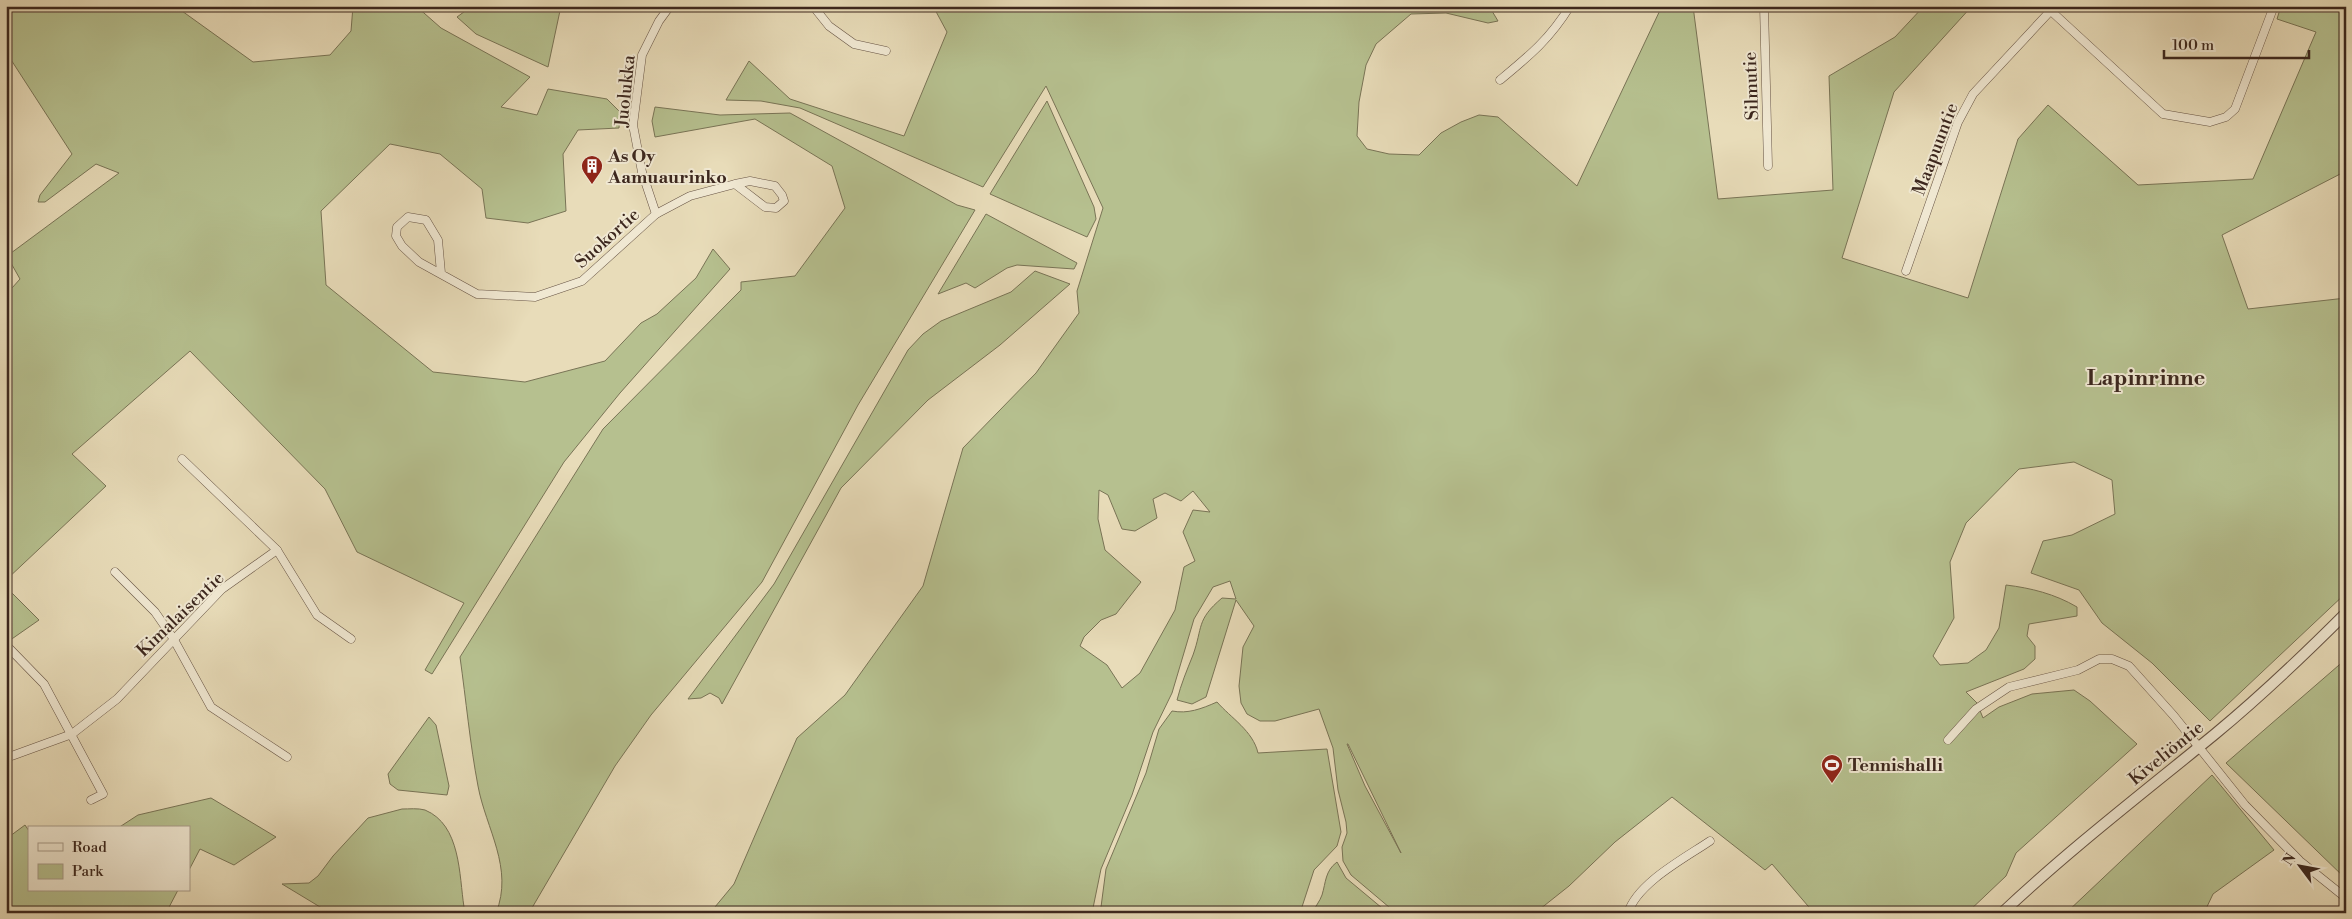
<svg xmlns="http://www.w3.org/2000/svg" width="2352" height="919" viewBox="0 0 2352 919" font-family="'Libre Bodoni',serif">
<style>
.green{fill:#b6c08f;stroke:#797456;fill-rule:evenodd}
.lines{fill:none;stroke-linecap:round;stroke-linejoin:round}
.minor-casing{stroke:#675445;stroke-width:9}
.tertiary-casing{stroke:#675445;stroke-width:12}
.minor{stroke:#f0e8d2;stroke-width:8}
.tertiary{stroke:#f0e8d2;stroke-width:10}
.labels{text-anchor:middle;stroke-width:4;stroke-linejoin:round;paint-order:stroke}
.street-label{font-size:18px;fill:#3c271e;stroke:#f0e8d2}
.poi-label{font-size:18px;font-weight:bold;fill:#3c271e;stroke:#f0e8d2;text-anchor:start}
.district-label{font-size:22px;font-weight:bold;fill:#3c271e;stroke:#f0e8d2}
</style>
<rect width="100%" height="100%" fill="#e8dcb9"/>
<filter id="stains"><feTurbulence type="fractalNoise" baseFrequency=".004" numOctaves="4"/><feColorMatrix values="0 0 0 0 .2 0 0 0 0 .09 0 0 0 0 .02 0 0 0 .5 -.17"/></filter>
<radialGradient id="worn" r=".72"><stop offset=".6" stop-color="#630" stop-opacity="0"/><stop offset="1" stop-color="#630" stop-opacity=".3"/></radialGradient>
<g class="green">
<path d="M6 6H175L253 62 330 55 351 31 353 6H416L441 28 530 77 501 107 537 115 548 89 607 99 620 112 619 128 578 130 563 154 566 211 528 223 486 218 482 189 440 154 390 144 321 211 326 285 433 372 525 382 605 361 641 323 657 314 696 278 713 249 730 269 620 393 564 462 432 674 425 670 464 603 357 552 325 489 190 351 72 454 106 486 6 580V287L12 288 20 279 7 256 119 173 96 164 45 202H38L40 195 72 154 6 52Z"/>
<path d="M472 6H561L548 67 476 34 457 17Z"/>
<path d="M933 6H1489L1498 21 1488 23 1446 13 1411 14 1376 44 1366 65 1359 102 1357 136 1367 149 1389 154 1419 155 1441 133 1461 122 1479 115 1498 117 1577 186 1662 6H1693L1718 199 1833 190 1829 76 1895 37 1924 6H1972L1894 92 1842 258 1968 298 2018 139 2048 105 2138 185 2253 179 2316 32 2277 19 2281 6H2346V171L2222 235 2248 309 2346 298V593L2210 721 2152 663 2102 623 2079 590 2031 573 2043 541 2072 535 2115 514 2112 480 2074 462 2019 469 1966 523 1950 562 1954 618 1933 656 1940 665 1968 663 1986 650 1999 628 2006 585C2031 588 2055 594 2077 607V616L2029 624 2027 636 2035 646V659L2024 669 1966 692 1977 703 1983 718 1999 707 2032 694 2074 690 2090 701 2137 744 2016 853 2006 876 1967 913H1814L1772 864 1765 870 1672 797 1615 842 1569 886 1535 913H1396L1351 875 1343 861 1342 847 1347 833 1346 822 1338 790 1333 748 1319 709 1275 721H1260L1247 714 1241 703 1239 686 1243 647 1254 626 1236 600 1206 697 1192 704 1177 700C1181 684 1187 670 1193 655 1203 627 1196 620 1222 598L1236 599 1230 581 1213 587 1194 619 1172 693 1153 732 1132 795 1101 869 1092 913H710L734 884 797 738 845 695 923 586 963 448 1036 373 1079 313 1077 291 1103 208 1046 86 983 187 800 108 761 101 726 100 749 61 790 99 904 136 947 32ZM1099 490 1108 495 1122 529 1135 531 1157 518 1153 499 1165 493 1181 501 1193 491 1210 512 1193 510 1183 532 1195 561 1184 567 1175 610 1140 673 1122 688 1107 665 1080 646 1084 637 1101 620 1116 614 1141 582 1105 550 1098 519ZM1347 744H1348L1401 853 1365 786Z"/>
<path d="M1047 101 1094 207 1096 219 1087 237 990 194Z"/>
<path d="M655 107 720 115 790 113 957 205 975 210 858 405 762 582 651 715 615 766 529 913H496C514 868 486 829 478 786 470 744 466 700 460 657L603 429 741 290V282L795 276 845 208 832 166 755 119 655 137 652 121Z"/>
<path d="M986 214 1077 263 1074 269 1017 265 1007 268 975 288 966 283 938 294Z"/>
<path d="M1035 271 1070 284 1000 345 928 400 841 488 722 704 719 698 710 693 701 698 688 699 774 584 908 350 923 334 941 321 1011 292Z"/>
<path d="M6 587 39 620 6 643Z"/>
<path d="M2346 659V879L2226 763Z"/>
<path d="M1217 702C1231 718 1253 731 1258 753L1327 749 1341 832 1337 846 1314 870 1300 913H1098L1101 907 1106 869 1146 773 1159 729 1172 711C1188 714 1201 709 1217 702Z"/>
<path d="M429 717 436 725 449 786 447 795 398 790 390 784 388 774Z"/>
<path d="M2212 775 2274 850 2213 894 2204 913H2066Z"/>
<path d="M211 798 276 837 234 865 200 849 189 870V828H118L138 815Z"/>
<path d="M402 809C409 809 418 808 425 810 461 825 459 875 464 907L461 913H330L282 884 309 883 318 876 333 856 368 818Z"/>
<path d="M25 825 29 831V890H178L166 913H6V839Z"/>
<path d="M1337 862 1346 878 1388 913H1312C1315 907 1320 901 1322 895 1326 882 1325 871 1337 862Z"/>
</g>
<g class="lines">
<g class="minor-casing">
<g id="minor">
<path d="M813 6 829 26 854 44 886 51"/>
<path d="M1764 6 1768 166"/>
<path d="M2051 11 2163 114 2210 122 2226 117 2235 109 2274 6"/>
<path d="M1500 80C1529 56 1550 39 1570 6"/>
<path d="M656 214 642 172 633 125 642 55 659 21 670 6"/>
<path d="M1906 271 1958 122 1973 94 2055 6"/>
<path d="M441 273 438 240 426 220 408 217 397 227 396 236 402 246 419 262 477 294 535 297 582 281 656 214 690 196 735 184 765 207 776 208 784 201 782 195 775 186 750 181 735 184"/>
<path d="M182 459 277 550"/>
<path d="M115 572 155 612 173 638 211 707 287 757"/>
<path d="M6 645 44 684 103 794 91 800"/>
<path d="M1948 740 1976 709 2009 687 2078 670 2099 659H2112L2129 666 2174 716 2245 805 2300 861 2346 898"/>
<path d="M6 758 72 734 117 699 222 589 277 550 317 615 351 639"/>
<path d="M1628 913C1637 883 1685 858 1710 841"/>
</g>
</g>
<g class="tertiary-casing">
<path id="tertiary" d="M2002 913C2070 849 2143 793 2215 734 2261 696 2304 655 2346 613"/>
</g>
<use href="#minor" class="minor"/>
<use href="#tertiary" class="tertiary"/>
</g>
<defs>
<g id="building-pin" transform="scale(1.125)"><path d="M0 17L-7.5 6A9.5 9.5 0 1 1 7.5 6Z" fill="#8f2418" stroke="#f0e8d2"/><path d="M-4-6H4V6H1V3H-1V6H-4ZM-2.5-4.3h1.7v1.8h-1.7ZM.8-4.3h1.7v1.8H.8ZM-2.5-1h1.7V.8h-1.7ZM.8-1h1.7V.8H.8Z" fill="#fff"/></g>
<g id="stadium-pin" transform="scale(1.125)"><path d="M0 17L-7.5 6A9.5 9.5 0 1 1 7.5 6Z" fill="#8f2418" stroke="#f0e8d2"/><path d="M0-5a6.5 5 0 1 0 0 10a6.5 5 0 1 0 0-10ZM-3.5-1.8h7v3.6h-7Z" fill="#fff"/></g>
</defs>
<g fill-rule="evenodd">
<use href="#building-pin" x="592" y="166"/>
<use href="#stadium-pin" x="1832" y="765"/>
</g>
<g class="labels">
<g class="street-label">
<text transform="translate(1751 86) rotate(-92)" y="6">Silmutie</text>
<text transform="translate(625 91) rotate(-84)" y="6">Juolukka</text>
<text transform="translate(1935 149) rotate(-69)" y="6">Maapuuntie</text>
<text transform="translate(607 238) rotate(-42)" y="6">Suokortie</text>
<text transform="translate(180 614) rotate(-44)" y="6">Kimalaisentie</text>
<text transform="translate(2166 753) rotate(-39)" y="6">Kiveliöntie</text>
</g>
<g class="poi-label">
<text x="608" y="162">As Oy<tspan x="608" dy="21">Aamuaurinko</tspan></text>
<text x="1848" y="771">Tennishalli</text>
</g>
<g class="district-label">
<text x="2146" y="385">Lapinrinne</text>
</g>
</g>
<rect width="2352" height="919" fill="none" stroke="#e8dcb9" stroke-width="25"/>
<rect x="8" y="8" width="2337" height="904" fill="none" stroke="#3c271e" stroke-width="2.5"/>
<rect x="12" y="12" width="2327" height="894" fill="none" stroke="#3c271e"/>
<rect x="28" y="826" width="162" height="65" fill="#f0e8d2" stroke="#a89b8a"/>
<rect x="38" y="843" width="25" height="8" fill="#f0e8d2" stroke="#a89b8a"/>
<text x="72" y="852" font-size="15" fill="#3c271e">Road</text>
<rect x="38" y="864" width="25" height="15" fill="#b6c08f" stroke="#a89b8a"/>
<text x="72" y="876" font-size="15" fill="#3c271e">Park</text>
<g transform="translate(2300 866) rotate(302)" stroke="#f0e8d2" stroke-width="4" paint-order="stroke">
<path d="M0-4L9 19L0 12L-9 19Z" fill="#3c271e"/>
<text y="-8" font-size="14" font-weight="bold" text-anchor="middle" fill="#3c271e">N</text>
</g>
<path d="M2164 50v8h145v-8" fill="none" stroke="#3c271e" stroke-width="2.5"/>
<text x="2172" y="50" font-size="15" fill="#3c271e" stroke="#f0e8d2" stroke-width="4" paint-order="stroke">100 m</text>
<rect width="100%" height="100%" filter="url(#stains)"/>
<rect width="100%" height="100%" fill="url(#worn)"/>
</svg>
